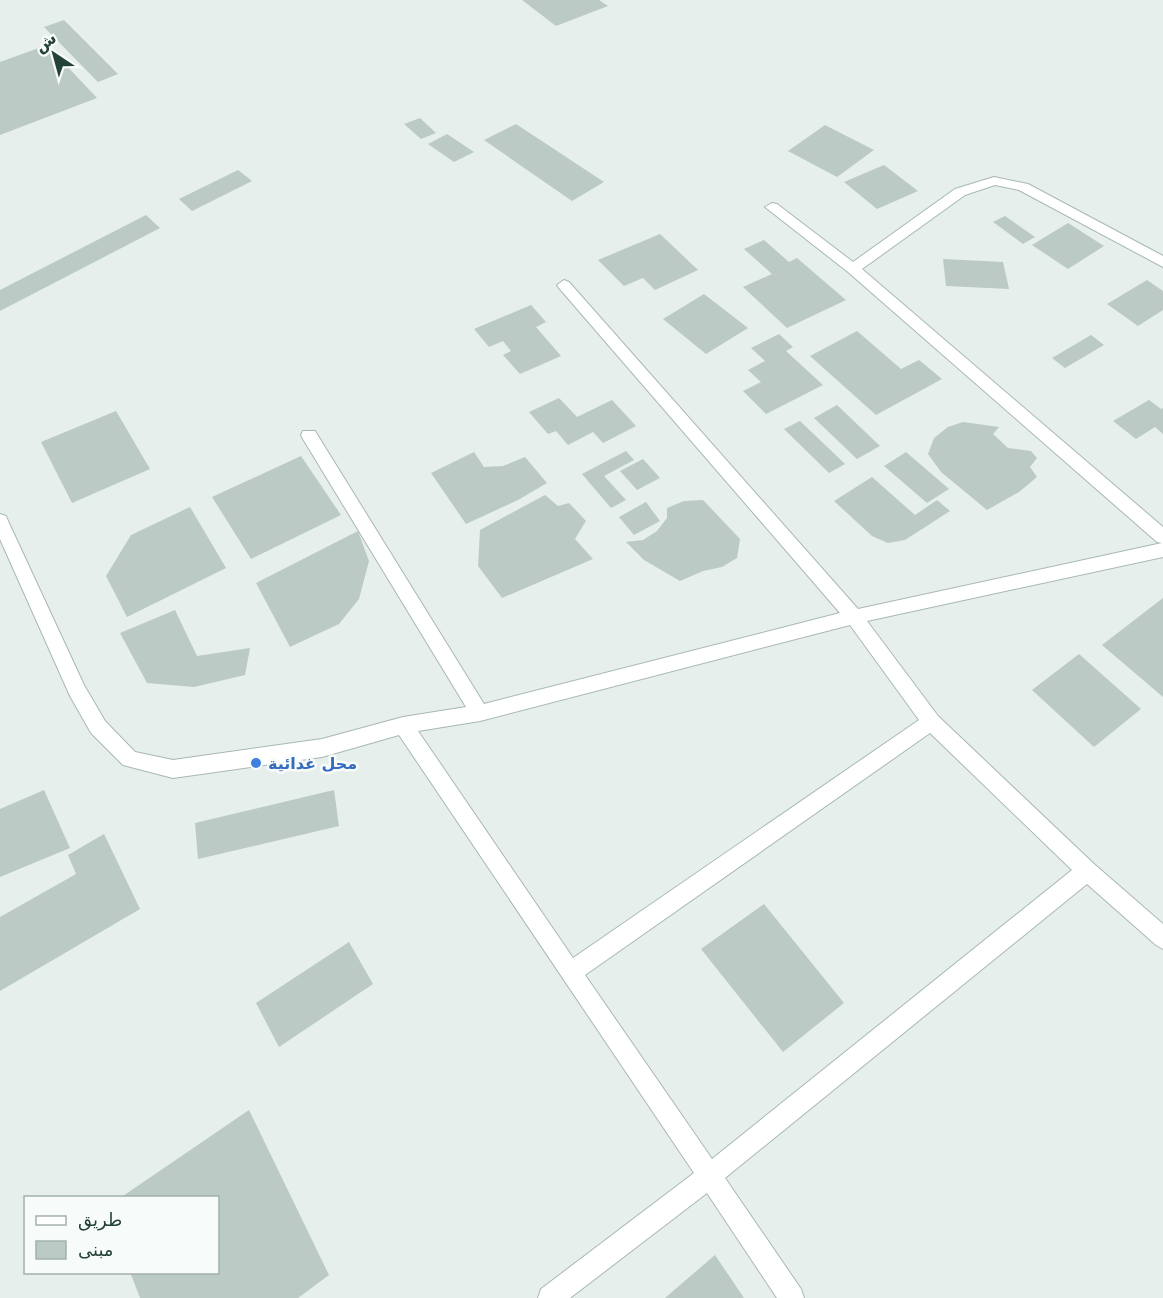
<svg xmlns="http://www.w3.org/2000/svg" width="1163" height="1298" viewBox="0 0 1163 1298" font-family="'DejaVu Sans',Vazirmatn,sans-serif">
<style>
.building{fill:#bbcac4}
.lines{fill:none;stroke-linecap:round;stroke-linejoin:round}
.minor-casing{stroke:#a8b8b2;stroke-width:2}
.minor{fill:#fff;fill-rule:evenodd}
.shop-dot{fill:#3f7fe0;stroke:#f7fbf9;stroke-width:2}
.labels{text-anchor:middle;stroke-width:5;stroke-linejoin:round;paint-order:stroke}
.shop-label{font-size:16px;font-weight:bold;fill:#366cbe;stroke:#f7fbf9;text-anchor:start}
</style>
<rect width="100%" height="100%" fill="#e6efeb"/>
<g class="building">
<path d="M522 0H599L608 6 556 26Z"/>
<path d="M64 20 118 74 98 82 44 27Z"/>
<path d="M47 45 97 98 0 135V62Z"/>
<path d="M420 118 436 133 421 139 404 124Z"/>
<path d="M516 124 604 182 572 201 484 140Z"/>
<path d="M825 125 874 150 837 177 788 151Z"/>
<path d="M447 134 474 152 454 162 428 144Z"/>
<path d="M884 165 918 191 877 209 844 182Z"/>
<path d="M238 170 252 181 192 211 179 199Z"/>
<path d="M146 215 160 228 0 311V290Z"/>
<path d="M1005 216 1035 237 1023 244 993 222Z"/>
<path d="M1068 223 1104 246 1068 269 1032 245Z"/>
<path d="M660 234 698 270 655 290 643 278 624 286 598 260Z"/>
<path d="M764 240 789 262 797 258 846 300 787 328 743 287 772 274 744 249Z"/>
<path d="M943 259 1003 262 1009 289 946 286Z"/>
<path d="M1147 280 1163 291V310L1138 326 1107 304Z"/>
<path d="M704 294 748 328 706 354 663 319Z"/>
<path d="M531 305 546 322 536 327 561 356 520 374 503 355 511 351 503 341 489 347 474 329Z"/>
<path d="M857 331 901 369 919 360 942 379 876 415 810 356Z"/>
<path d="M779 334 793 347 786 351 823 385 766 414 743 391 761 382 748 370 765 361 751 348Z"/>
<path d="M1091 335 1104 345 1065 368 1052 358Z"/>
<path d="M559 398 577 417 612 400 636 426 603 443 593 432 568 445 556 431 548 434 529 412Z"/>
<path d="M1149 400 1161 409 1163 408V434L1155 427 1136 439 1113 421Z"/>
<path d="M837 405 880 446 857 459 814 418Z"/>
<path d="M116 411 150 469 72 503 41 442Z"/>
<path d="M800 421 845 464 829 473 784 429Z"/>
<path d="M963 422 999 427 993 434 1008 448 1031 451 1037 458 1030 467 1037 477 1019 492 987 510 941 472 928 454 934 438 948 427Z"/>
<path d="M626 451 634 460 604 476 626 500 611 508 582 474Z"/>
<path d="M474 452 484 467 503 466 525 457 547 483 518 500 466 524 431 473Z"/>
<path d="M906 452 949 489 927 503 884 466Z"/>
<path d="M301 456 341 515 251 559 212 497Z"/>
<path d="M643 459 660 478 637 490 620 471Z"/>
<path d="M872 477 915 515 937 500 950 511 905 540 888 543 872 536 834 501Z"/>
<path d="M545 495 558 506 569 503 586 521 575 539 593 559 502 598 478 566 480 530Z"/>
<path d="M703 500 740 539 737 558 722 567 703 571 680 581 644 560 626 542 643 540 657 531 667 518V508L684 501Z"/>
<path d="M646 502 660 521 634 535 619 517Z"/>
<path d="M190 507 226 568 127 617 106 576 131 535Z"/>
<path d="M358 531 369 561 359 599 339 624 290 647 256 583Z"/>
<path d="M1163 598V697L1102 645Z"/>
<path d="M175 610 197 656 250 648 245 675 194 687 147 683 120 633Z"/>
<path d="M1079 654 1141 709 1094 747 1032 690Z"/>
<path d="M44 790 70 848 0 877V809Z"/>
<path d="M334 790 339 826 198 859 195 823Z"/>
<path d="M104 834 140 909 0 991V917L76 874 68 855Z"/>
<path d="M764 904 844 1003 783 1052 701 949Z"/>
<path d="M349 942 373 984 279 1047 256 1003Z"/>
<path d="M249 1110 329 1275 298 1298H140L130 1272H218V1198H120Z"/>
<path d="M715 1255 744 1298H665Z"/>
</g>
<g class="lines">
<g class="minor-casing">
<path id="minor" d="M994 177 1028 184 1163 256V267L1019 190 995 185 965 195 862 269 1163 527V557L867 621 938 716 1094 864 1163 924V949L1156 945 1087 884 725 1178 801 1289 804 1298H777L707 1193 570 1298H538L541 1289 694 1173 399 735 322 757 173 778 123 765 91 733 70 696 0 539V514L6 516 8 521 84 685 105 721 135 752 173 760 322 739 403 717 466 707 303 439 301 435 303 431H315L484 704 840 613 559 288 557 285 564 280 569 282 858 609 1162 543 1157 542 848 272 765 207 772 203 777 204 853 262 955 189ZM850 625 919 720 573 958 418 731 480 721ZM930 733 1072 870 712 1159 585 975Z"/>
</g>
<use href="#minor" class="minor"/>
</g>
<circle class="shop-dot" cx="256" cy="763" r="6"/>
<g class="labels">
<g class="shop-label">
<text x="268" y="769">محل غدائية</text>
</g>
</g>
<rect x="24" y="1196" width="195" height="78" fill="#f7fbf9" stroke="#a3b1ad" stroke-width="1.5"/>
<rect x="36" y="1216" width="30" height="9" fill="#ffffff" stroke="#a3b1ad" stroke-width="1.5"/>
<text x="78" y="1226" font-size="18" fill="#24423a">طريق</text>
<rect x="36" y="1241" width="30" height="18" fill="#bbcac4" stroke="#a3b1ad" stroke-width="1.5"/>
<text x="78" y="1256" font-size="18" fill="#24423a">مبنى</text>
<g transform="translate(54 54) rotate(324)" stroke="#f7fbf9" stroke-width="4.5" paint-order="stroke">
<path d="M0-4.5L10 22L0 15L-10 22Z" fill="#24423a"/>
<text y="-9" font-size="16" font-weight="bold" text-anchor="middle" fill="#24423a">ش</text>
</g>
</svg>
